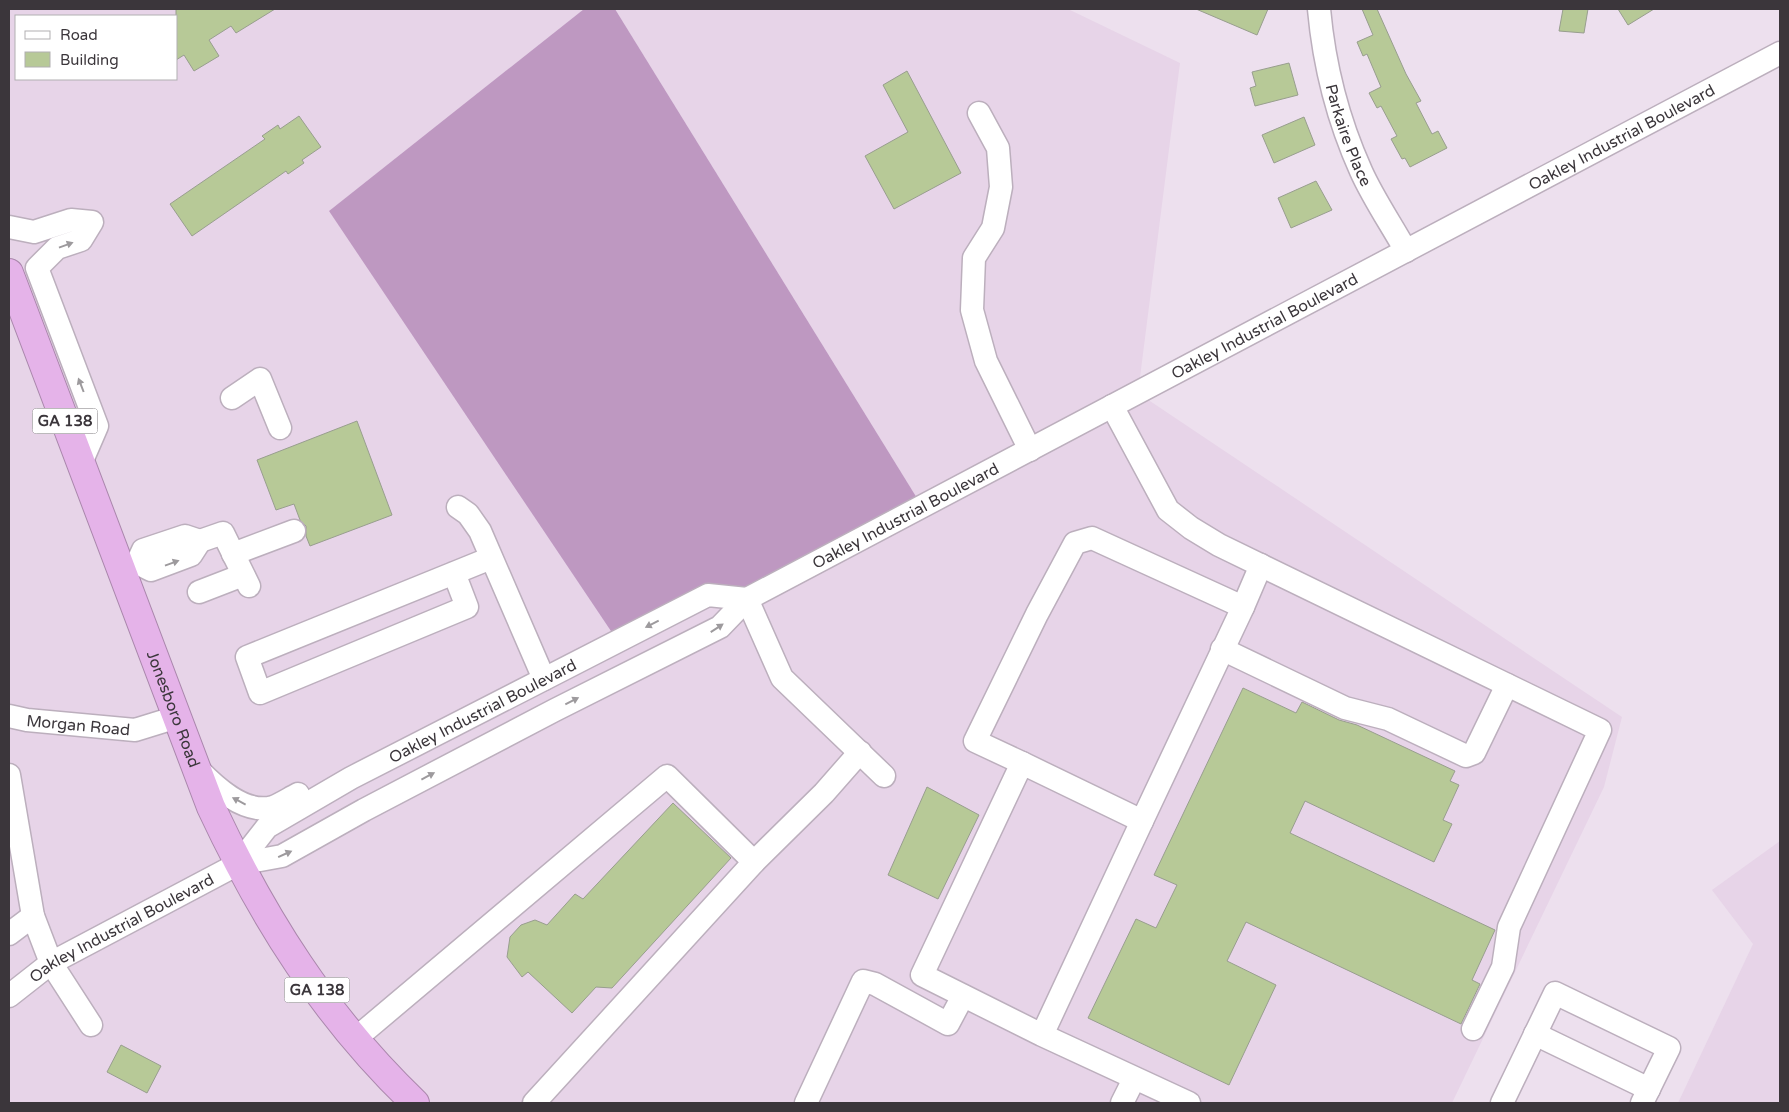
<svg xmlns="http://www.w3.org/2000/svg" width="1789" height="1112" viewBox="0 0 1789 1112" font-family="'Varela Round',sans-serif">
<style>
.built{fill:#e7d4e8;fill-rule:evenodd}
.forest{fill:#be98c1}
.building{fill:#b7c997;stroke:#989e8e}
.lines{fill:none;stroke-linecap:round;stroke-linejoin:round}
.minor-casing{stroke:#bcafbd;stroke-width:25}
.highway-casing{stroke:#aa87ac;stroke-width:30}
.minor{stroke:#fff;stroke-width:22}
.highway{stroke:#e5b3e9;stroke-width:28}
.oneway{fill:#9d9a9d}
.labels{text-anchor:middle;stroke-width:4;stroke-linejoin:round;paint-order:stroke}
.shield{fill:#fff;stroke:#767276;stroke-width:1}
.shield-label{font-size:15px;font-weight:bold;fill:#3b363b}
.street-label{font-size:16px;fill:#3b363b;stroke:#fff}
</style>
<rect width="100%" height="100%" fill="#ede0ee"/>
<g class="built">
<path d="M9 9H584L329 211 925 511 615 9H1068L1180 63 1138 393 1622 717 1604 787 1452 1103H9ZM16 16H176V79H16Z"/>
<path d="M1780 841V1103H1678L1753 944 1712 890Z"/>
</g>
<path class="forest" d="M584 9H615L925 511 619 643 329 211Z"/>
<g class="building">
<path d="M176 9H275L236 33 231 26 209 40 219 56 194 71 184 55 176 60Z"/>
<path d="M1196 9H1268L1257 35Z"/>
<path d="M1362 9H1377L1406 74 1421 101 1416 103 1432 134 1438 131 1447 148 1410 167 1405 158 1402 159 1391 139 1397 136 1381 106 1377 108 1369 93 1381 87 1367 54 1363 56 1357 42 1373 35Z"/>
<path d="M1563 9H1588L1584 33 1559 31Z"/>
<path d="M1618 9H1654L1628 25Z"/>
<path d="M1289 63 1298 95 1255 106 1250 88 1256 86 1252 72Z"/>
<path d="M907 71 961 173 894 209 865 156 908 132 883 85Z"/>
<path d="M299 116 321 147 302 160 304 163 288 174 286 171 192 236 170 204 265 139 262 136 278 125 280 129Z"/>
<path d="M1304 117 1315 145 1274 163 1262 135Z"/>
<path d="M1316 181 1332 210 1291 228 1278 198Z"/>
<path d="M357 421 392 515 310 546 306 536V526L300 520 294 504 276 510 257 460Z"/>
<path d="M1243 688 1296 713 1302 702 1339 720 1357 725 1455 771 1450 781 1459 785 1443 820 1452 824 1434 862 1305 801 1290 833 1495 930 1472 980 1480 984 1461 1024 1246 922 1227 961 1276 985 1229 1085 1088 1018 1136 919 1156 928 1177 885 1154 875Z"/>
<path d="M927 787 979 815 938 899 888 875Z"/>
<path d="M673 803 731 858 612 988 596 987 572 1013 528 972 522 977 507 957 510 937 521 925 535 920 547 925 575 894 583 899Z"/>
<path d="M121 1045 161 1066 147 1093 107 1072Z"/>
</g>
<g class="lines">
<g class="minor-casing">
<g id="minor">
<path id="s1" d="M1319 9C1324 64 1338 120 1361 171 1373 198 1391 224 1406 251"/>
<path d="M979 113 998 148 1001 187 993 228 974 258 972 310 986 361 1030 450"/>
<path d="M9 227 34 232 71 220 92 222 81 240 57 248 37 268 97 426 81 463"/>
<path d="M232 398 260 379 280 428"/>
<path d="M1112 406 1168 510 1191 528 1219 545 1600 730 1509 927 1503 967 1473 1029"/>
<path d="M458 507 468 514 480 531 544 679"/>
<path d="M233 554 294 531"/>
<path d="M137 563 151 570 191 555 200 541"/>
<path d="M121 570 137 563 143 550 185 536 200 541 223 533 249 586"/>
<path d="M454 573 467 607 260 693 247 657 491 558"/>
<path d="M199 592 243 575"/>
<path d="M747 599 782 678 884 776"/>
<path d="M1243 607 1261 565"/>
<path d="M1222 649 1345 708 1388 719 1466 756 1474 753 1507 685"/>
<path id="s2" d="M9 716 27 720 135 730 177 717"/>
<path d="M1022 763 975 741 1037 614 1075 543 1092 538 1243 607 1142 821"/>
<path d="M196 767C214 786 244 815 273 807 281 804 290 798 298 794"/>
<path d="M9 775 33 916 51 963 91 1025"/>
<path id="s3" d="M238 864 267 827 351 778 708 595 747 599"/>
<path d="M9 934 33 916"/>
<path id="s4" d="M9 996 51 963 238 864 282 856 364 810 555 710 720 627 747 599 1780 53"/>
<path d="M1535 1034 1649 1089"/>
<path d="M1042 1035 1142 821 1022 763 922 975 1042 1035 1189 1103"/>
<path d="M355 1039 667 776 754 862"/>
<path d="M534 1103 754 862 824 793 860 752"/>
<path d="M806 1103 863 981 875 984 948 1024 963 996"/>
<path d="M1122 1103 1134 1079"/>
<path d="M1502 1103 1555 993 1669 1048 1642 1103"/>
</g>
</g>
<g class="highway-casing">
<g id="highway">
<path id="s5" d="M9 273 211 807C263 918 325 1017 415 1103"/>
</g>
</g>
<use href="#minor" class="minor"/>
<use href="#highway" class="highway"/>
</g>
<defs><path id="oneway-solid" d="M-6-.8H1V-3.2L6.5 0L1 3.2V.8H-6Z" transform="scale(1.25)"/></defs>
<g class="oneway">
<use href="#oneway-solid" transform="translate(66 245) rotate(-20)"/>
<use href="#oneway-solid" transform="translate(81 385) rotate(-111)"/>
<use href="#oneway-solid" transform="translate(172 563) rotate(-20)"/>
<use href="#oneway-solid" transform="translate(652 624) rotate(153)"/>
<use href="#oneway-solid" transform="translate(717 628) rotate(-33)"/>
<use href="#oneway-solid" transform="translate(572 701) rotate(-27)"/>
<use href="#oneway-solid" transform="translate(428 776) rotate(-28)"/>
<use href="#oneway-solid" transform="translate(239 801) rotate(-152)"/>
<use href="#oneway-solid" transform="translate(285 854) rotate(-24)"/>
</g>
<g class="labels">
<g class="shield">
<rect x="32.5" y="408.5" width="65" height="25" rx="4"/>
<rect x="284.5" y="977.5" width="65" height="25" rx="4"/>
</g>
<g class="shield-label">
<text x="65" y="426">GA 138</text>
<text x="317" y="995">GA 138</text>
</g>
<g class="street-label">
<text dy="6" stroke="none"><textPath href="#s1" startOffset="130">Parkaire Place</textPath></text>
<text dy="6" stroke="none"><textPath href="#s4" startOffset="1832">Oakley Industrial Boulevard</textPath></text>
<text dy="6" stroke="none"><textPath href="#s4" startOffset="1428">Oakley Industrial Boulevard</textPath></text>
<text dy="6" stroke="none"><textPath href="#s4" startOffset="1022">Oakley Industrial Boulevard</textPath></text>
<text dy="6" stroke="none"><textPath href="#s5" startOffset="466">Jonesboro Road</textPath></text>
<text dy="6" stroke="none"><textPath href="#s3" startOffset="292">Oakley Industrial Boulevard</textPath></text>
<text dy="6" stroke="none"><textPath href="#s2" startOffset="70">Morgan Road</textPath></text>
<text dy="6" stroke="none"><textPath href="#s4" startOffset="132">Oakley Industrial Boulevard</textPath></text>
</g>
</g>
<rect width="1789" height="1112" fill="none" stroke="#3b363b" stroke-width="20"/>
<rect x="15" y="15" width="162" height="65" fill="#ffffff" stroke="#b1afb1"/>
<rect x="25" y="31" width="25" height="8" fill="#ffffff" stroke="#b1afb1"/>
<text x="60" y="40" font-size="15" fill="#3b363b">Road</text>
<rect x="25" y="52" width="25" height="15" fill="#b7c997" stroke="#b1afb1"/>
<text x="60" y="65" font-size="15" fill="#3b363b">Building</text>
</svg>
